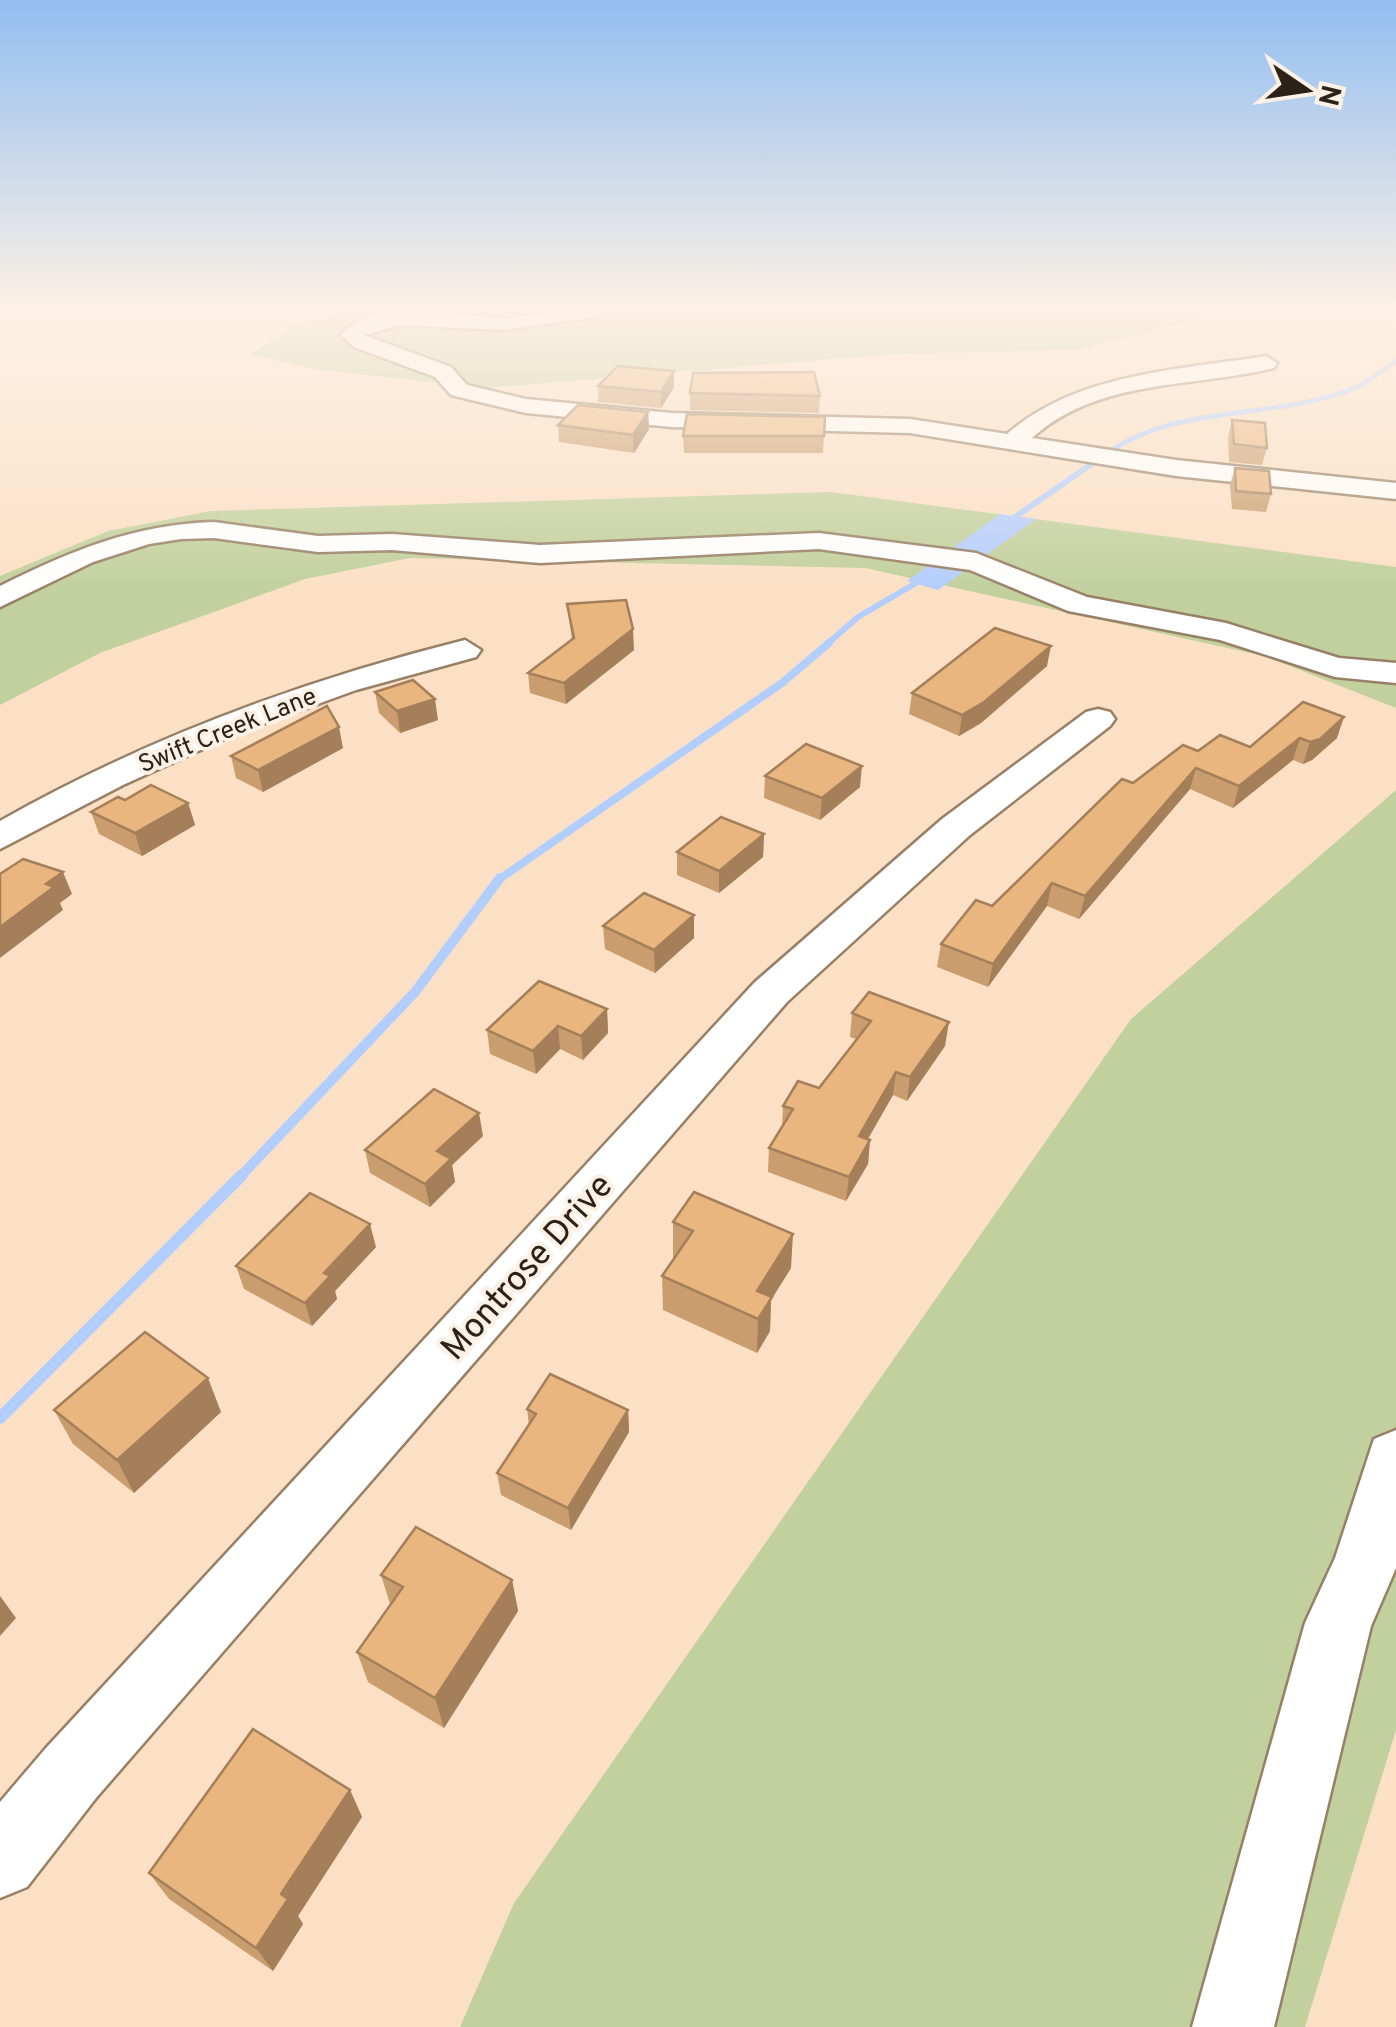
<svg xmlns="http://www.w3.org/2000/svg" width="1396" height="2027" viewBox="0 0 1396 2027" font-family="Overpass,sans-serif">
<style>
.green{fill:#c1d09d}
.water{fill:#b2cefe}
.lines{fill:none;stroke-linecap:round;stroke-linejoin:round}
.stream-far4{stroke:#b2cefe;stroke-width:5}
.stream-far3{stroke:#b2cefe;stroke-width:6}
.stream-far2{stroke:#b2cefe;stroke-width:8}
.stream-far1{stroke:#b2cefe;stroke-width:10}
.stream{stroke:#b2cefe;stroke-width:12}
.minor-casing{stroke:#988067;stroke-width:5}
.minor{fill:#fff;fill-rule:evenodd}
.wall{fill:#c99d6d}
.shaded-wall{fill:#a47f59}
.building{fill:#eab67f;stroke:#a47f59;stroke-width:2.5}
.labels{text-anchor:middle;stroke-width:8;stroke-linejoin:round;paint-order:stroke}
.far-street-label{font-size:25px;fill:#2c2218;stroke:#fcf1e6}
.near-street-label{font-size:35px;fill:#2c2218;stroke:#fcf1e6}
</style>
<rect width="100%" height="100%" fill="#fbe0c5"/>
<g class="green">
<path d="M347 310H1259L1212 316 1076 350 895 354 486 388 314 369 250 354 312 317Z"/>
<path d="M831 492 1396 567V708L1264 656 865 568 410 558 305 579 100 653 0 705V576L108 531 211 511Z"/>
<path d="M1396 790V1730L1305 2027H460L514 1903 1131 1019Z"/>
</g>
<path class="water" d="M1000 514 1036 519 938 590 907 581Z"/>
<g class="lines">
<path class="stream-far4" d="M1100 459C1171 401 1275 422 1357 387 1371 381 1384 369 1396 361"/>
<g class="stream-far3">
<path d="M1008 522 1103 456"/>
<path d="M826 645 858 617 928 576"/>
</g>
<path class="stream-far2" d="M498 880 782 683 829 643"/>
<path class="stream-far1" d="M239 1178 415 992 500 878"/>
<path class="stream" d="M0 1418 242 1175"/>
<g class="minor-casing">
<g id="minor">
<path d="M566 310H610L600 316 505 330 401 325 364 335 451 367 467 385 526 399 672 413 910 419 1007 434C1077 373 1178 370 1266 356L1277 363 1274 368C1193 388 1098 378 1032 438L1176 460 1396 483V499L1176 476 910 433 672 427 526 413 451 395 435 377 354 347 341 335C377 293 457 319 505 318 525 317 546 314 566 310Z"/>
<path d="M214 522 318 536 392 534 540 545 819 533 976 553 1087 597 1226 623 1339 658 1396 663V683L1335 677 1220 640 1068 611 970 570 819 549 540 563 392 550 318 552 214 538 181 539 149 544 93 562 0 607V586C70 551 135 524 214 522Z"/>
<path d="M465 640 481 650 476 657 356 690 238 733 123 785 0 849V821C147 738 301 681 465 640Z"/>
<path d="M1098 709 1110 712 1115 719 1110 726 970 835 787 1002 96 1798 27 1887 0 1898V1802L46 1748 755 982 942 819 1086 712Z"/>
<path d="M1396 1430V1568L1371 1626 1274 2027H1192L1305 1623 1335 1558 1374 1439Z"/>
</g>
</g>
<use href="#minor" class="minor"/>
</g>
<g class="wall">
<path d="M598 386 674 387 661 408 598 402Z"/>
<path d="M690 393 820 396 819 413 690 410Z"/>
<path d="M648 412 649 429 634 453 559 442 558 425Z"/>
<path d="M825 417 823 453H684L683 436Z"/>
<path d="M1232 420 1267 448 1262 465 1229 462 1228 437Z"/>
<path d="M1235 468 1271 494 1266 512 1232 509 1230 485Z"/>
<path d="M567 604 634 650 566 704 530 693 528 673 572 640Z"/>
<path d="M1047 666 981 723 959 736 909 714 912 693Z"/>
<path d="M375 692 438 720 400 733 379 713Z"/>
<path d="M1303 702 1337 738 1312 760 1303 764 1293 760 1233 808 1190 789 1079 919 1047 906 988 987 937 967 941 944 992 906 1133 783 1198 751 1250 747Z"/>
<path d="M343 748 263 792 236 778 231 756Z"/>
<path d="M765 776 860 787 820 820 764 798Z"/>
<path d="M125 800 188 803 195 825 142 856 99 834 91 812Z"/>
<path d="M764 834 763 857 719 893 677 875V852Z"/>
<path d="M694 915V938L655 973 605 949 603 926Z"/>
<path d="M607 1009 608 1033 583 1060 560 1049 536 1074 490 1054 487 1030Z"/>
<path d="M852 1013 945 1046 907 1101 893 1095 868 1139 870 1140 868 1164 846 1201 768 1172 769 1148 782 1128 783 1106 819 1088 856 1039 850 1037Z"/>
<path d="M483 1136 452 1165 455 1182 430 1207 370 1173 365 1150Z"/>
<path d="M673 1222 791 1268 771 1300 770 1331 757 1353 663 1310 662 1276 675 1258 673 1257Z"/>
<path d="M376 1247 335 1291 337 1299 312 1326 244 1289 236 1266Z"/>
<path d="M527 1409 628 1410 629 1432 571 1530 501 1495 497 1473 529 1425Z"/>
<path d="M54 1410 221 1412 134 1493 73 1444Z"/>
<path d="M381 1575 512 1580 518 1611 444 1728 368 1682 357 1652 390 1604Z"/>
<path d="M350 1790 362 1817 298 1916 303 1924 273 1971 169 1899 149 1873Z"/>
</g>
<g class="shaded-wall">
<path d="M674 371V387L661 408V392Z"/>
<path d="M648 412 649 429 634 453 633 435Z"/>
<path d="M633 629 634 650 566 704 564 683Z"/>
<path d="M1051 646 1047 666 981 723 959 736 962 715Z"/>
<path d="M435 699 438 720 400 733 397 711Z"/>
<path d="M1344 717 1337 738 1312 760 1303 764 1310 742Z"/>
<path d="M339 727 343 748 263 792 258 770Z"/>
<path d="M1300 738 1293 760 1233 808 1239 786Z"/>
<path d="M862 766 860 787 820 820 822 798Z"/>
<path d="M1196 768 1190 789 1079 919 1085 896Z"/>
<path d="M188 803 195 825 142 856 135 833Z"/>
<path d="M764 834 763 857 719 893V871Z"/>
<path d="M63 872 72 894 60 903 63 910 0 958V927L46 884Z"/>
<path d="M1052 883 1047 906 988 987 993 964Z"/>
<path d="M694 915V938L655 973 654 950Z"/>
<path d="M607 1009 608 1033 583 1060 581 1036Z"/>
<path d="M949 1022 945 1046 907 1101 910 1077Z"/>
<path d="M558 1026 560 1049 536 1074 533 1051Z"/>
<path d="M896 1072 893 1095 856 1159 859 1136Z"/>
<path d="M479 1113 483 1136 452 1165 455 1182 430 1207 425 1184 437 1151Z"/>
<path d="M870 1140 868 1164 846 1201 849 1177Z"/>
<path d="M370 1224 376 1247 335 1291 337 1299 312 1326 305 1303 324 1273Z"/>
<path d="M793 1234 791 1268 771 1300 770 1331 757 1353 758 1319 757 1291Z"/>
<path d="M208 1378 221 1412 134 1493 117 1460Z"/>
<path d="M628 1410 629 1432 571 1530 568 1508Z"/>
<path d="M512 1580 518 1611 444 1728 435 1698Z"/>
<path d="M0 1596 16 1618 0 1636Z"/>
<path d="M350 1790 362 1817 298 1916 303 1924 273 1971 256 1948 281 1894Z"/>
</g>
<g class="building">
<path d="M618 366 674 371 661 392 598 386Z"/>
<path d="M814 372 820 396 690 393 693 373Z"/>
<path d="M578 405 648 412 633 435 558 425Z"/>
<path d="M687 414 825 417 824 436H683Z"/>
<path d="M1232 420 1265 423 1267 448 1234 444Z"/>
<path d="M1235 468 1269 471 1271 494 1236 491Z"/>
<path d="M626 600 633 629 564 683 528 673 574 638 567 604Z"/>
<path d="M995 628 1051 646 984 702 962 715 912 693Z"/>
<path d="M413 680 435 699 397 711 375 692Z"/>
<path d="M1303 702 1344 717 1320 739 1310 742 1300 738 1239 786 1196 768 1085 896 1052 883 993 964 941 944 976 900 992 906 1122 779 1133 783 1183 745 1198 751 1220 735 1250 747Z"/>
<path d="M327 706 339 727 258 770 231 756Z"/>
<path d="M806 744 862 766 822 798 765 776Z"/>
<path d="M151 785 188 803 135 833 91 812 118 797 125 800Z"/>
<path d="M721 817 764 834 719 871 677 852Z"/>
<path d="M23 859 63 872 46 884 54 887 0 927V874Z"/>
<path d="M644 893 694 915 654 950 603 926Z"/>
<path d="M539 981 607 1009 581 1036 558 1026 533 1051 487 1030Z"/>
<path d="M869 992 949 1022 910 1077 896 1072 859 1136 870 1140 849 1177 769 1148 793 1109 783 1106 798 1081 819 1088 871 1021 852 1013Z"/>
<path d="M434 1089 479 1113 437 1151 451 1159 425 1184 365 1150Z"/>
<path d="M694 1192 793 1234 757 1291 772 1297 758 1319 662 1276 693 1231 673 1222Z"/>
<path d="M310 1193 370 1224 324 1273 330 1276 305 1303 236 1266Z"/>
<path d="M145 1332 208 1378 117 1460 54 1410Z"/>
<path d="M550 1374 628 1410 568 1508 497 1473 536 1414 527 1409Z"/>
<path d="M416 1527 512 1580 435 1698 357 1652 403 1587 381 1575Z"/>
<path d="M253 1729 350 1790 281 1894 288 1899 256 1948 149 1873Z"/>
</g>
<linearGradient id="sky" x2="0" y2="1"><stop stop-color="#92bef1"/><stop offset="0.52" stop-color="#fdf1e5"/><stop offset="1" stop-color="#fdf1e5" stop-opacity="0"/></linearGradient>
<rect width="1396" height="594" fill="url(#sky)"/>
<g class="labels">
<g class="far-street-label">
<text transform="translate(227 729) rotate(-22)" y="9">Swift Creek Lane</text>
</g>
<g class="near-street-label">
<text transform="translate(526 1266) rotate(-48)" y="12">Montrose Drive</text>
</g>
</g>
<g transform="translate(1306 90) rotate(103)" stroke="#fcf1e6" stroke-width="8" paint-order="stroke">
<path d="M0-8L18 38L0 25L-18 38Z" fill="#2c2218"/>
<text y="-15" font-size="28" font-weight="bold" text-anchor="middle" fill="#2c2218">N</text>
</g>
</svg>
